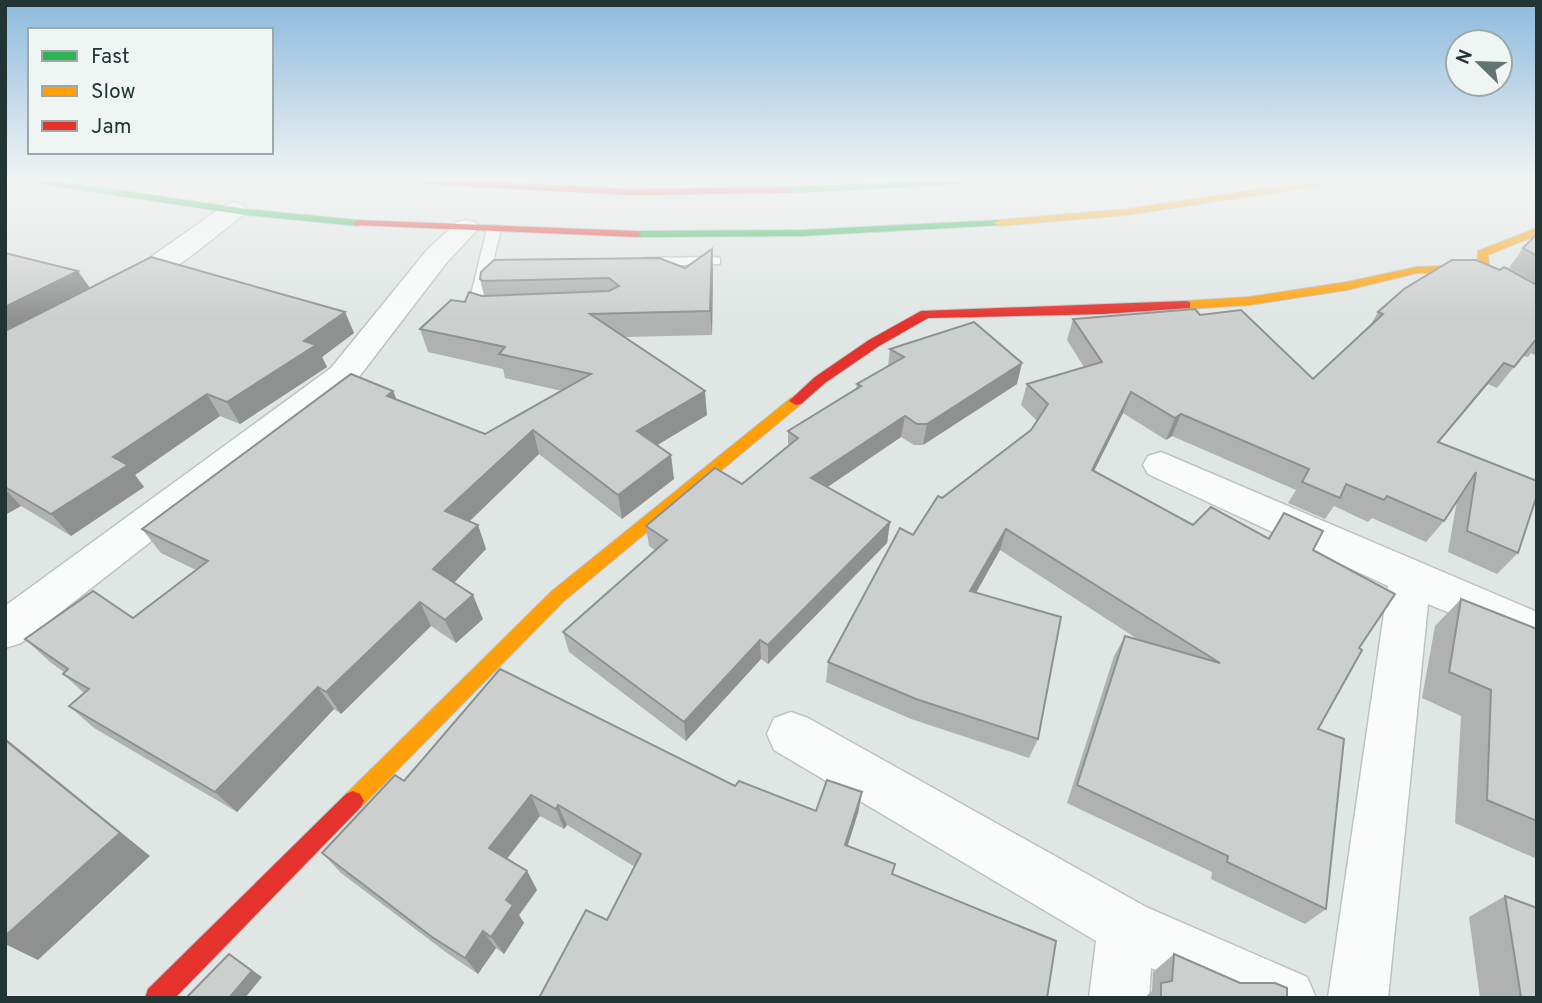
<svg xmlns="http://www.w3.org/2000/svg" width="1542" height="1003" viewBox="0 0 1542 1003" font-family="Overpass,sans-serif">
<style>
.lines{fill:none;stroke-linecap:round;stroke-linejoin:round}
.lane-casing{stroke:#bdc3c1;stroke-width:3}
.street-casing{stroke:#bdc3c1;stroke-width:3}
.fast-casing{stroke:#bcc3c1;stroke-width:2}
.slow-casing{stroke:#bcc3c1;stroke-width:2}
.jam-casing{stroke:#bcc3c1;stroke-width:2}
.lane{fill:#fafbfb;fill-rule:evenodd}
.street{fill:#fafbfb;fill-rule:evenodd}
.fast{fill:#30b455;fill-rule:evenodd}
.slow{fill:#ff9f0a;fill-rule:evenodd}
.jam{fill:#e5322d;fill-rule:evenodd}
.wall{fill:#afb2b1}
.shaded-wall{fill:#8e9190}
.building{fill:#cbcfce;stroke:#8e9190;stroke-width:2}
</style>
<rect width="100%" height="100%" fill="#e0e6e4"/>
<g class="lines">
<g class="lane-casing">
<g id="lane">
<path d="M494 225 501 229 483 303 497 312 489 317 474 312 469 303 487 229Z"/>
<path d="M715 257 720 258V264L644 266 637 262 644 258Z"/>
</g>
</g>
<g class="street-casing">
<g id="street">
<path d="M234 202 243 205 247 210 243 215C220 233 145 296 119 297 118 297 110 294 109 294L104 288 109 282 137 267 225 205Z"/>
<path d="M466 220 475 222 479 228 447 262 355 382 21 643 5 648V606L331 368 427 250 457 222Z"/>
<path d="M1161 452 1537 612V649L1428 604 1388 998H1328L1388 586 1148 474 1143 465 1148 456Z"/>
<path d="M791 712 808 718 1146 907 1307 977 1316 998H1217L1151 968 1149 998H1089L1096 941 774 750 767 734 774 718Z"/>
</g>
</g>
<g class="fast-casing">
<g id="fast">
<path d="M36 181H58L246 209 358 220 363 223 358 226 246 215 41 184Z"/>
<path d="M913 181H967L962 184 789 193 784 190 789 187Z"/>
<path d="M999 220 1004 223 1003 225 801 236 637 237 632 234 637 231 801 230Z"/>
</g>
</g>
<g class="slow-casing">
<g id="slow">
<path d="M1313 181H1335L1330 184 1127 215 999 226 994 223 999 220 1127 209Z"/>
<path d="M1537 228V235L1488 255 1489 266 1537 294V303L1481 272 1417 273 1347 290 1249 305 1186 309 1180 305 1186 301 1249 297 1347 282 1417 267 1477 265 1478 251Z"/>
<path d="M796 397 801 398 803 401 801 404 564 601 360 808 353 811 346 808 342 801 346 794 552 591 791 398Z"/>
</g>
</g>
<g class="jam-casing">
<g id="jam">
<path d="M422 181H474L630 189 789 187 794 190 789 193 630 195 427 184Z"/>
<path d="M358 220 637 231 642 234 637 237 354 225 353 223Z"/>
<path d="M1186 301 1190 302V308L1103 314 928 318 879 346 825 383 801 404 796 405 789 401 815 377 869 340 921 311Z"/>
<path d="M353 791 360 794 364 801 360 808 175 998H145L148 989 346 794Z"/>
</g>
</g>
<use href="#lane" class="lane"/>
<use href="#street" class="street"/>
<use href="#fast" class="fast"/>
<use href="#slow" class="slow"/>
<use href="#jam" class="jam"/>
</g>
<g class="wall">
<path d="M1537 234V284L1509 268 1523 248Z"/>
<path d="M5 253 90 288 345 312 354 333 322 357 327 367 240 424 220 416 135 475 144 487 71 536 21 506 5 515Z"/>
<path d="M685 268 713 271 712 335 624 337 707 415 657 445 674 479 622 519 539 454 469 522 478 525 486 549 454 583 483 619 456 643 431 626 341 714 334 709 237 812 94 728 69 706 84 693 63 674 64 672 50 662 25 639 133 618 196 570 161 553 142 529 393 391 396 399 485 434 562 391 505 378 503 369 428 352 420 329 465 302 484 296 480 279Z"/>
<path d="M1537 285V356L1531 353 1528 357 1523 356 1497 388 1488 384 1439 442 1537 481 1518 553 1497 574 1448 552 1457 501 1444 521 1426 542 1372 518 1368 522 1334 506 1325 519 1288 503 1296 490 1172 436 1166 440 1123 413 1094 471 1193 525 1268 538 1284 513 1313 550 1359 648 1318 729 1326 909 1305 924 1211 879 1212 872 1067 803 1114 656 1125 636 1139 640 1000 550 976 593 1038 739 1029 758 911 719 826 682 828 662 913 535 942 498 1031 430 1037 421 1021 405 1027 384 1084 367 1067 340 1073 319 1200 315 1313 379 1370 326 1378 312Z"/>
<path d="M890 349 1017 384 923 445H914L901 437 827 487 890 522 887 543 768 664 761 659 686 741 569 652 563 632 656 551 649 546 646 526 742 484 788 447V431L856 389 857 384 888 366Z"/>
<path d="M1461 599 1537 629V859L1455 823 1461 716 1422 698 1435 626Z"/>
<path d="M404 781 735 786 816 811 862 792 858 813 607 920 635 867 567 825 564 829 540 816 507 859 527 871 537 890 519 915 524 923 504 954 496 948 478 974 447 953 341 873 322 853Z"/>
<path d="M1505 896 1537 998H1480L1469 917Z"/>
<path d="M1174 954 1240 983 1287 998H1144L1152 991 1153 972Z"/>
</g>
<g class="shaded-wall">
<path d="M712 249 713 271 712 335 710 311Z"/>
<path d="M78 271 90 288 5 331V307Z"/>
<path d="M345 312 354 333 322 357 327 367 240 424 227 402 304 341Z"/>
<path d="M1022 363 1017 384 923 445 927 424Z"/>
<path d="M1504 363 1488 384 1421 463 1438 442Z"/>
<path d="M393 391 403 415 387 396Z"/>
<path d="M705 391 707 415 641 455 637 431Z"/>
<path d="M1131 392 1123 413 1084 491 1092 470Z"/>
<path d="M207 394 220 416 135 475 144 487 71 536 51 514 113 457Z"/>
<path d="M1181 414 1172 436 1166 440 1175 418Z"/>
<path d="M905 416 901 437 810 499 811 478Z"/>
<path d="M533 430 539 454 455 535 445 511Z"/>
<path d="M671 455 674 479 622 519 618 495Z"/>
<path d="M5 489 21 506 5 515Z"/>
<path d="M890 522 887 543 768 664V645Z"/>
<path d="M478 525 486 549 444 593 433 569Z"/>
<path d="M1006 529 1000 550 965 612 970 591Z"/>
<path d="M473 595 483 619 456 643 445 620Z"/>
<path d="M420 602 431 626 341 714 326 692Z"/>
<path d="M760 640 761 659 686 741 684 722Z"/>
<path d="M318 687 334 709 237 812 215 792Z"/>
<path d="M5 738 150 856 38 960 5 944Z"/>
<path d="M862 792 858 813 842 864 845 845Z"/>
<path d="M531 795 540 816 500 867 489 848Z"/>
<path d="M558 805 567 825 564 829 556 809Z"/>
<path d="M527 871 537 890 519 915 524 923 504 954 491 937 506 900Z"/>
<path d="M483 931 496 948 478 974 465 958Z"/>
<path d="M229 954 262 977 245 998H229Z"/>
</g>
<g class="building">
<path d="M1537 234V256L1523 248Z"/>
<path d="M712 249 710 311 590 314 705 391 637 431 671 455 618 495 533 430 445 511 478 525 433 569 473 595 445 620 420 602 326 692 318 687 215 792 69 706 89 689 63 674 68 669 25 639 93 591 133 618 208 561 142 529 351 374 393 391 387 396 485 434 591 374 499 354 505 347 420 329 451 300 465 302 469 292 482 296 609 291 619 286 609 278 483 281 480 279 481 272 494 260 659 258 685 268Z"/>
<path d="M5 253 78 271 5 307Z"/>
<path d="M151 257 345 312 304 341 316 345 227 402 207 394 113 457 128 465 51 514 5 487V331Z"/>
<path d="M1452 260H1476L1500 270 1504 267 1537 285V338L1514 367 1504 363 1438 442 1537 481V495L1518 553 1467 531 1476 472 1444 521 1387 496 1384 500 1346 484 1340 498 1302 482 1309 469 1181 414 1175 418 1131 392 1092 470 1193 525 1211 507 1269 539 1284 513 1323 531 1313 550 1395 594 1359 648 1362 650 1318 729 1344 739 1326 909 1227 862 1228 856 1077 785 1125 636 1220 663 1006 529 970 591 1061 617 1038 739 916 699 828 662 900 528 913 535 938 496 942 498 1031 430 1048 404 1027 384 1102 362 1073 319 1195 309 1200 315 1241 310 1313 379 1383 314 1378 312 1404 289Z"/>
<path d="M974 322 1022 363 927 424H917L905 416 811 478 890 522 768 645 760 640 684 722 563 632 667 540 646 526 715 468 742 484 798 438 788 431 861 386 857 384 904 357 890 349Z"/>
<path d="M1461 599 1537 629V821L1487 800 1491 690 1449 672Z"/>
<path d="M500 669 735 786 739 781 816 811 827 780 862 792 845 845 895 864 892 874 1056 941 1047 998H539L586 910 607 920 641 854 558 805 556 809 531 795 489 848 527 871 506 900 513 905 491 937 483 931 465 958 432 937 322 853 395 775 404 781Z"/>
<path d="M5 740 120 833 5 936Z"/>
<path d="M1505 896 1537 908V998L1521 997Z"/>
<path d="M229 954 252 971 229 998H186Z"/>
<path d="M1174 954 1240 983H1275L1287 988V998H1161V983L1172 981Z"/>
</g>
<linearGradient id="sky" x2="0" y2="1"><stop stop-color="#8dbade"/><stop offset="0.56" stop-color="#f1f4f3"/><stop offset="1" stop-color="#f1f4f3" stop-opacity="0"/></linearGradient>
<rect width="1542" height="321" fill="url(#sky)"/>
<rect width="1542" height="1003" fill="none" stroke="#213634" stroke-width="14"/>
<rect x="28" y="28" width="245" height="126" fill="#eef5f3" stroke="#9ca9a7" stroke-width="2"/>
<rect x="42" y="51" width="35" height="10" fill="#30b455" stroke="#9ca9a7" stroke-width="2"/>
<text x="91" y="63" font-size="21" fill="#213634">Fast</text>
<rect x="42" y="86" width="35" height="10" fill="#ff9f0a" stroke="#9ca9a7" stroke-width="2"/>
<text x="91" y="98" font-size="21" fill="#213634">Slow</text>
<rect x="42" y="121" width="35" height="10" fill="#e5322d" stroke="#9ca9a7" stroke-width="2"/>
<text x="91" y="133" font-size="21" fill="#213634">Jam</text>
<g transform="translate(1479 63) rotate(293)"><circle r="33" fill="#eef5f3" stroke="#9ca9a7" stroke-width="2"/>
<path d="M0-5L12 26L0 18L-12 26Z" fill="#647472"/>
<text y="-10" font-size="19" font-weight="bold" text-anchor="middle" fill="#213634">N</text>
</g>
</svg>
